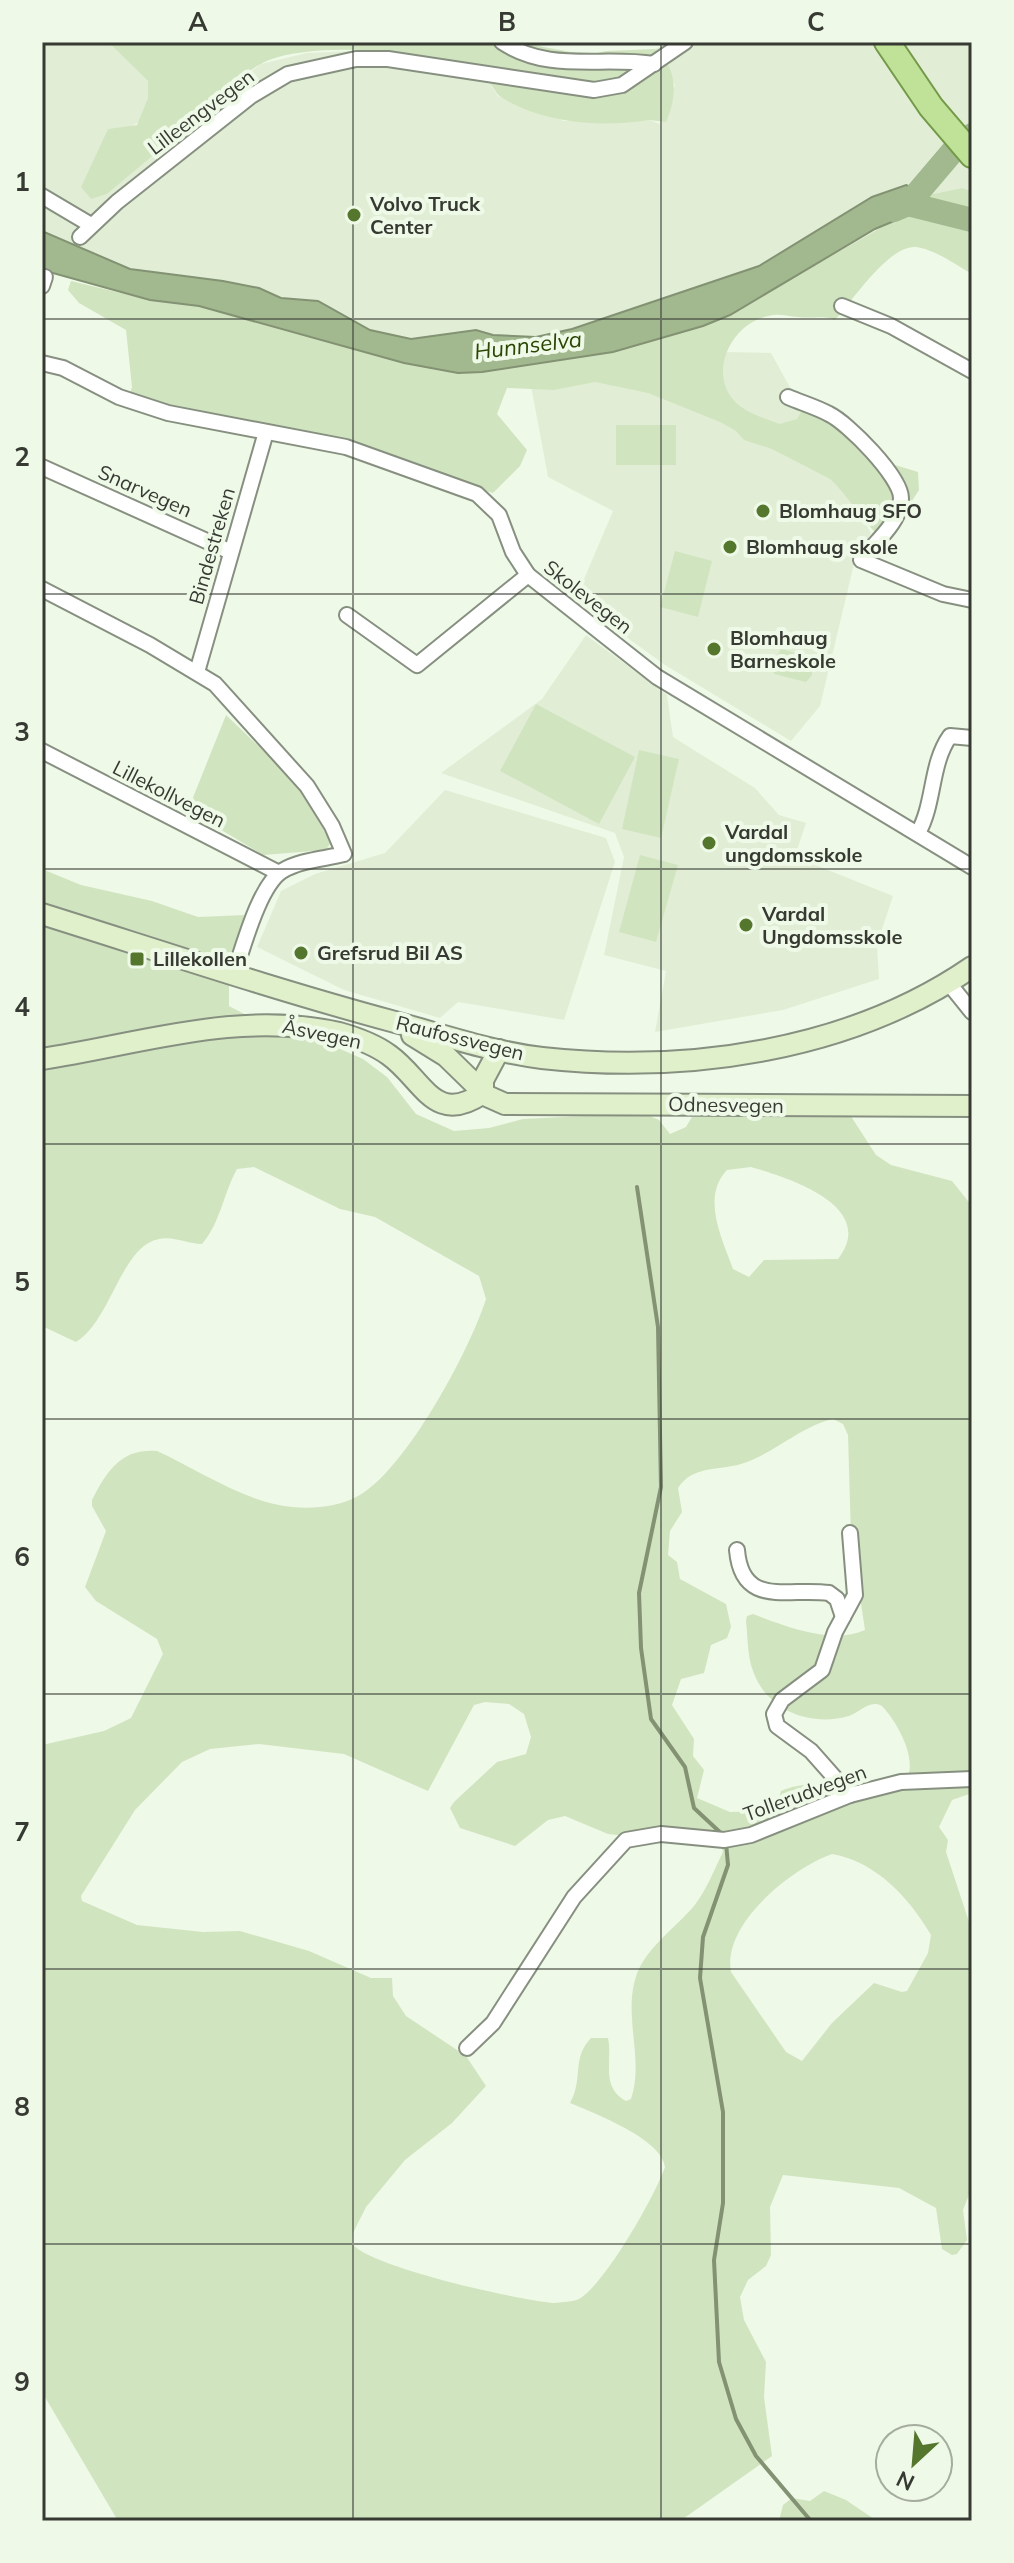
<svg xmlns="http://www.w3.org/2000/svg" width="1014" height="2563" viewBox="0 0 1014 2563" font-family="Mulish,sans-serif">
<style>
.built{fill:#e1eed5}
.green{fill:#d1e4c0;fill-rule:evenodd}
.water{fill:#a2b88e;stroke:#829273;stroke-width:2}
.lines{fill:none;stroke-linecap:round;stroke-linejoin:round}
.stream{stroke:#829273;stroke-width:4}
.river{stroke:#a2b88e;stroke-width:24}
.minor-casing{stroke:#879080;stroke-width:18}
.secondary-casing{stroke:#879080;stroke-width:24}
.primary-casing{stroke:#739a48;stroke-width:28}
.minor{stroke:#fff;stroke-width:14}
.secondary{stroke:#dff0cb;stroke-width:20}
.primary{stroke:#bfe198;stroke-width:24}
.grid{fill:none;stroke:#363a33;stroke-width:2;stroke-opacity:0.55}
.poi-dot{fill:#54762d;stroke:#eff9e7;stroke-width:3}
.labels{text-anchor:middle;stroke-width:8;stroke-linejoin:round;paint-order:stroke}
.street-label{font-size:20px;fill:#363a33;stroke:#eff9e7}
.poi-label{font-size:20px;font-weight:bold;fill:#363a33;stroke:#eff9e7;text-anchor:start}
.water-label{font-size:22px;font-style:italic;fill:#2b4604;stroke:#eff9e7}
.neatline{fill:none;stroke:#363a33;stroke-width:3}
.grid-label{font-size:26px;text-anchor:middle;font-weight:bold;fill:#363a33}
</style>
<rect width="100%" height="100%" fill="#eff9e7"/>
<g class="built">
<path d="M42 42H108L148 81V98L141 121 126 129H108L154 157 214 109 242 78 261 64 307 53 374 50 456 65 488 81 498 96 564 121 649 120 660 124 675 85 655 49 671 42H972V191L962 188 928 195 918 189 759 266 572 329 536 337 493 335 476 330 411 339 370 330 318 301 281 298 259 288 223 281 130 269 42 231Z"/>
<path d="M665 351 771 353 871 533 855 560 820 706 791 741 665 665 575 600 613 511 548 477 528 370Z"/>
<path d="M586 635 667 695 673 737 755 788 779 815 806 823 796 853 798 858 893 896 877 944 879 979 783 1010 655 1032 666 971 604 955 624 857 615 833 441 773 542 699Z"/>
<path d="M445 790 606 838 615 862 564 1020 458 1002 440 1018 344 990 257 947 281 891 315 874 385 853Z"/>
</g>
<g class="green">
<path d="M108 42H516L588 55 606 51 655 49C679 69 677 97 666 122L649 120C602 128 541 123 501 97 495 93 494 87 489 83 482 76 466 69 457 65 413 49 314 43 269 60 236 73 221 108 189 125L107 194 91 199 81 187 108 129 137 125 148 98V81Z"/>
<path d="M962 188 972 191V274C956 265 934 249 916 247 890 244 852 301 835 320 823 315 811 319 798 317 787 316 779 313 768 316 729 324 705 379 740 406 752 415 766 419 780 424L797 419 808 400 885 462 918 472 919 490 886 541C863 525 851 498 830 479L772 449 744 440 736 431 720 422 648 393 595 382 554 390 507 388 497 414 527 450 520 466 493 493 326 446 128 400 132 387 126 330 79 303 68 290 71 281 150 300 199 306 404 363 429 366 613 352 777 287 896 219 913 213 930 217 928 195Z"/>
<rect x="616" y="425" width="60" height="40"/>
<path d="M675 551 712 561 698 617 660 607Z"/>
<path d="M781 649 812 657V675L806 682 774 674 772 664Z"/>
<path d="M536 704 635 757 599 824 500 771Z"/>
<path d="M226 715 293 779 331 842 326 850 263 855 188 810Z"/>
<path d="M639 750 679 759 661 838 622 829Z"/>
<path d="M640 855 678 865 656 942 619 932Z"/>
<path d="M42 869 81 885 152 901 198 917 246 915 229 959V1006L271 1028 313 1037 363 1059 387 1077 416 1114 454 1131 489 1128 523 1119 643 1113 659 1120 670 1134 686 1127 702 1100 845 1107 876 1155 891 1165 952 1181 972 1206V1793L952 1800 939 1827 948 1840 946 1852 972 1931V2187L963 2210 967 2240 957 2254 952 2255 942 2249 936 2208 899 2188 783 2175 770 2207 771 2255 766 2266 748 2280 740 2297 744 2320 766 2362 764 2397 772 2456 680 2521H118L42 2392V1745L104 1731 131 1718 163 1654 157 1639 96 1601 85 1587 106 1531 92 1506V1500C107 1471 121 1448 157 1451 199 1470 246 1503 292 1507 314 1509 338 1507 358 1496 405 1471 470 1350 486 1299L479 1276 375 1217 340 1209 254 1167 237 1169C224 1192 220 1224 202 1244 188 1244 173 1236 159 1239 121 1246 111 1321 76 1342L42 1326ZM751 1167C788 1178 879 1206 838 1259L764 1260 749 1277 733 1269C722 1239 701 1197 727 1170ZM833 1419 843 1424 848 1435 851 1537 865 1630C832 1645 785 1626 753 1614L747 1616 746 1621C748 1637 747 1655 753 1671 767 1711 810 1727 849 1716 861 1712 869 1699 882 1706 899 1724 926 1772 897 1790 857 1797 820 1774 781 1791L776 1808 771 1811 730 1812 697 1798 704 1770 693 1756 694 1739 672 1705 681 1679 704 1673 711 1645 727 1638 731 1627 726 1604 680 1579 677 1562 668 1555 670 1531 682 1512 678 1488C693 1465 718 1471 741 1464 774 1454 799 1427 833 1419ZM485 1702 509 1704 524 1714 531 1737 526 1754 497 1762 454 1802 450 1808 460 1828 515 1846 548 1820 565 1816 608 1834 721 1846 723 1852C714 1870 706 1891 694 1906 676 1927 649 1946 638 1971 621 2012 645 2059 631 2099L626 2101C600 2087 613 2061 608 2038H591C571 2059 584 2078 570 2103 594 2113 662 2139 665 2167 655 2196 605 2284 579 2299 573 2302 561 2302 554 2303 518 2300 373 2268 352 2244L353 2233 366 2207 405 2160 452 2123 486 2086 466 2056 406 2016 393 1996 392 1978H371L309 1951 240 1931 203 1932 137 1925 82 1901 81 1896 135 1810 182 1762 210 1749 259 1744 344 1754 428 1791 474 1705ZM832 1854C877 1862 909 1898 931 1935L928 1953 907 1991 902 1992 874 1983 832 2023 802 2061 786 2052 731 1972C722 1924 792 1868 832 1854Z"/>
<path d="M824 2491 846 2500 877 2521H779L783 2505 792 2498 810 2501Z"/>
</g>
<path class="water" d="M906 185 928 195 931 217 913 213 875 229 730 315 703 326 613 352 482 372 458 373 404 363 199 306 150 300 42 270V231L130 269 223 281 259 288 281 298 318 301 370 330 411 339 476 330 493 335 536 337 572 329 759 266 872 197Z"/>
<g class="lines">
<g class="stream">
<path d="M637 1187 658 1327 661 1487 639 1593 641 1648 651 1719 685 1767 694 1808 723 1835"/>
<path d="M726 1843 728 1865 703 1937 700 1978 723 2112V2203L714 2260 719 2362 736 2419 756 2456 811 2521"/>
</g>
<g class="river">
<path d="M908 204 972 220"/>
<path d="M894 210 908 204 953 151 972 135"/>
</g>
<g class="minor-casing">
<g id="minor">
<path d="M502 42C549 73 601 56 654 64"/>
<path d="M42 196 91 225"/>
<path d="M80 237 117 202 251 96 288 74 356 59H388L594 90 622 85 685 42"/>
<path d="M42 286 45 277"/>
<path d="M842 306 891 326 972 371"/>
<path d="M42 363 63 368 119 397 168 413 346 447 477 494 499 515 513 552 528 575 657 677 972 867"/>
<path d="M788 397C802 403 816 407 829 414 848 423 901 477 901 498 901 522 875 542 861 560L943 594 972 600"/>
<path d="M42 467 231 552"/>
<path d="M42 589 150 645 215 684 307 786 332 826 344 854C324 859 300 860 282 871 259 886 243 948 234 974"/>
<path d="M347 615 417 665 528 575"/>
<path d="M197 672 266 432"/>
<path d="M42 751 279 873"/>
<path d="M918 833C935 803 930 764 950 736L972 738"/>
<path d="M947 981 972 1012"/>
<path d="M737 1550C742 1609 789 1587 829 1593L837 1599 843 1617"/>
<path d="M850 1795 811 1751 777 1726 774 1714 782 1700 822 1670 835 1632 855 1595 850 1533"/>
<path d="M467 2048 493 2023 574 1897 626 1840 661 1834 724 1840 751 1835 850 1795 901 1782 972 1779"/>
</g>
</g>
<g class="secondary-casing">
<g id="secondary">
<path d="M42 914C160 951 276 990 395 1022 443 1035 492 1052 542 1058 687 1074 850 1051 972 967"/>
<path d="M412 1035 446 1056 487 1096 505 1104 972 1106"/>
<path d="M42 1059C141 1044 238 1010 339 1033 357 1038 374 1044 389 1055 423 1079 434 1127 483 1093"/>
<path d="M483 1093V1080L499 1050"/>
</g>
</g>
<g class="primary-casing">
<path id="primary" d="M887 42 931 107 972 155"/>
</g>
<use href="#minor" class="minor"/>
<use href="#secondary" class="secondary"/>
<use href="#primary" class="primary"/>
</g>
<path class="grid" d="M353 42V2521M661 42V2521M42 319H972M42 594H972M42 869H972M42 1144H972M42 1419H972M42 1694H972M42 1969H972M42 2244H972"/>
<g class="poi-dot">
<circle cx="354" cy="215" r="8"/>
<circle cx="763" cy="511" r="8"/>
<circle cx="730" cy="547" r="8"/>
<circle cx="714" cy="649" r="8"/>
<circle cx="709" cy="843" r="8"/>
<circle cx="746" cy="925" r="8"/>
<circle cx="301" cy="953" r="8"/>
<rect x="129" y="951" width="16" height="16" rx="4"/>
</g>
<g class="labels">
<g class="street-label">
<text transform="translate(201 112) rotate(-37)" y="7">Lilleengvegen</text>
<text transform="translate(145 491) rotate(24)" y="7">Snarvegen</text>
<text transform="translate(212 546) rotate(-74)" y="7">Bindestreken</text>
<text transform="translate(588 597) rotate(38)" y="7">Skolevegen</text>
<text transform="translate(169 794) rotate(27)" y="7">Lillekollvegen</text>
<text transform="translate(322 1034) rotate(12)" y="7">Åsvegen</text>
<text transform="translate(460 1038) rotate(14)" y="7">Raufossvegen</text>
<text transform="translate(726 1105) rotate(1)" y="7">Odnesvegen</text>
<text transform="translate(805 1793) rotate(-20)" y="7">Tollerudvegen</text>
</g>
<g class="poi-label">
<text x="370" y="211">Volvo Truck<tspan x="370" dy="23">Center</tspan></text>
<text x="779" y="518">Blomhaug SFO</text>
<text x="746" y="554">Blomhaug skole</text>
<text x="730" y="645">Blomhaug<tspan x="730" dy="23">Barneskole</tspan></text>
<text x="725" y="839">Vardal<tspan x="725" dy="23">ungdomsskole</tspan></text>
<text x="762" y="921">Vardal<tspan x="762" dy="23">Ungdomsskole</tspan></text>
<text x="317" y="960">Grefsrud Bil AS</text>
<text x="153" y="966">Lillekollen</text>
</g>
<g class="water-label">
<text transform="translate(528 345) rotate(-7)" y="8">Hunnselva</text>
</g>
</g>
<rect width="1014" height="2563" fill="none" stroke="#eff9e7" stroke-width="88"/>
<g transform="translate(914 2463) rotate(206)"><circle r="38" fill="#eff9e7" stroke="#a5ad9f" stroke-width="2"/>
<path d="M0-6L14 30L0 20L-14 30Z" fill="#54762d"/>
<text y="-12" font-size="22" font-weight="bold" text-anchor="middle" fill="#363a33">N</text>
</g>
<rect x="44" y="44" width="926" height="2475" class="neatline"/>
<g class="grid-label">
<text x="198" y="31">A</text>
<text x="507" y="31">B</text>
<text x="816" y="31">C</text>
<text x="22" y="191">1</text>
<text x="22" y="466">2</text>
<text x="22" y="741">3</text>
<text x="22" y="1016">4</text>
<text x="22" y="1291">5</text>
<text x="22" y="1566">6</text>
<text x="22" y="1841">7</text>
<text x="22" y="2116">8</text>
<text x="22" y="2391">9</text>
</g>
</svg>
